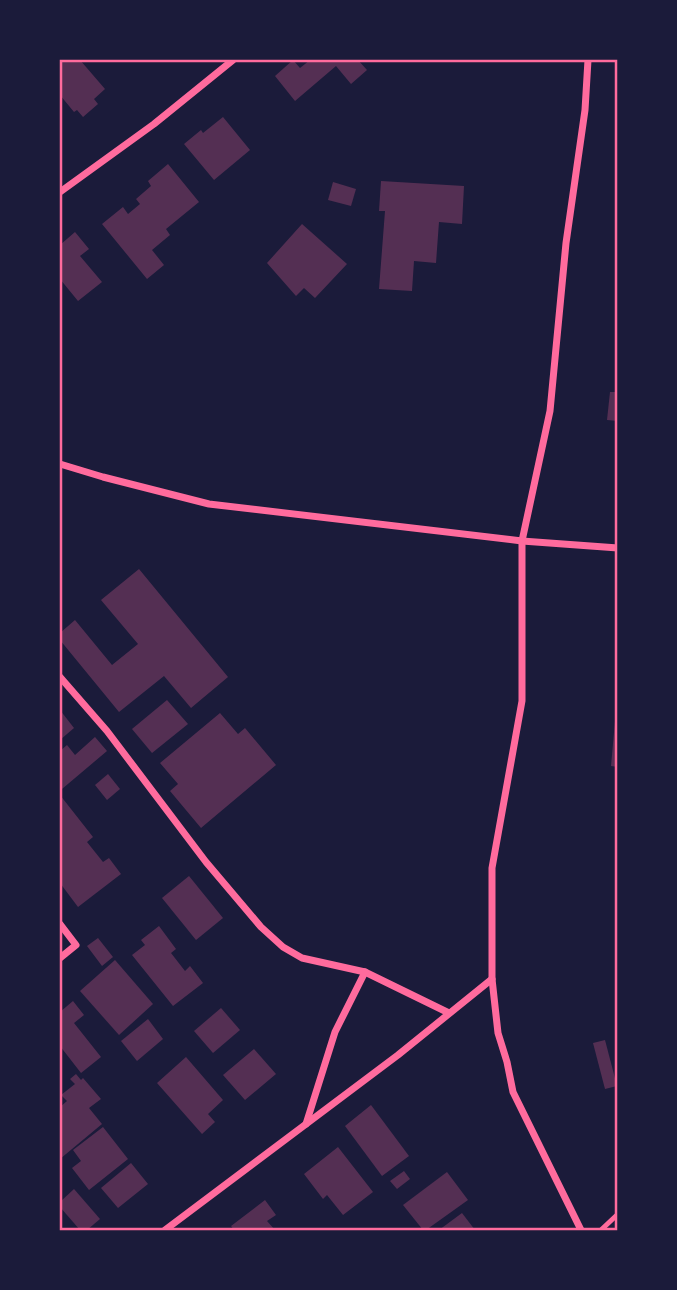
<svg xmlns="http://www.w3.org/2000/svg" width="677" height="1290" viewBox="0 0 677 1290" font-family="'Titillium Web',sans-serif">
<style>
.building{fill:#542f53}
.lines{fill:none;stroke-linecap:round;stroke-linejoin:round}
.service{stroke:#ff6b9d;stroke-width:5}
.minor{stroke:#ff6b9d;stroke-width:7}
.neatline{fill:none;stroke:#ff6b9d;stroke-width:2.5}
</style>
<rect width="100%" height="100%" fill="#1b1b3a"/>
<g class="building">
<path d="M60 60H80L105 89 94 99 98 104 83 117 77 110 74 112 60 95Z"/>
<path d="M293 60 300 68 310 60H358L367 70 351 84 336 66 295 101 275 76Z"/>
<path d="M223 117 250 150 214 180 184 144 201 130 203 133Z"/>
<path d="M168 164 199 202 166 229 170 235 152 250 164 265 147 279 102 224 123 207 128 214 140 204 136 199 151 186 148 181Z"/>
<path d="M381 181 464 186 462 224 439 222 436 263 414 261 412 291 379 289 385 211H379Z"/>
<path d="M333 182 356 189 351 206 328 200Z"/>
<path d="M302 224 347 264 315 298 304 288 296 296 267 263Z"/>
<path d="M75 232 89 249 80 256 102 282 78 301 60 279V245Z"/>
<path d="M610 392H618V421L607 420Z"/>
<path d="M139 569 228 677 191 708 164 676 119 712 60 640V633L75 620 112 665 138 644 101 600Z"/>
<path d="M167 700 188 724 152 753 132 729Z"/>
<path d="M60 710 74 728 60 740Z"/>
<path d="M616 710H618V767L611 766Z"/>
<path d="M220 713 238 734 245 728 276 765 201 828 170 791 178 784 160 763Z"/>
<path d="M95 737 107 751 62 789 60 786V751L67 745 75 755Z"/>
<path d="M108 774 120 789 107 800 95 785Z"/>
<path d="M60 795 93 837 87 842 103 862 109 858 121 874 78 907 60 883Z"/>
<path d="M189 876 223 918 196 940 162 898Z"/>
<path d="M159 926 176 949 171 953 185 971 190 966 203 983 173 1006 132 955 145 945 141 940Z"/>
<path d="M98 938 113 957 102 966 87 946Z"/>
<path d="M115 960 153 1004 119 1035 80 991Z"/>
<path d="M73 1001 84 1015 74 1023 101 1057 81 1073 60 1046V1012Z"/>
<path d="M221 1008 240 1030 213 1053 194 1031Z"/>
<path d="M148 1019 163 1039 137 1061 121 1041Z"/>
<path d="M605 1040 617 1086 605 1089 593 1043Z"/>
<path d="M254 1049 276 1074 245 1100 223 1075Z"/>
<path d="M186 1057 223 1100 208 1114 215 1122 202 1134 157 1083Z"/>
<path d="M76 1074 81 1080 83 1078 101 1099 89 1108 102 1124 60 1159V1107L67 1101 61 1095 75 1084 70 1079Z"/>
<path d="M371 1105 409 1156 382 1176 345 1126Z"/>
<path d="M103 1127 128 1159 89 1190 72 1168 81 1161 73 1150Z"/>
<path d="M338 1147 373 1192 343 1215 327 1195 323 1199 304 1174Z"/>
<path d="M131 1163 148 1184 118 1208 101 1188Z"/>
<path d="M404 1171 410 1179 397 1189 390 1181Z"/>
<path d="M447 1172 468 1200 426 1230H423L403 1205Z"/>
<path d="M74 1189 100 1219 87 1230H80L60 1207V1202Z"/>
<path d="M265 1200 276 1215 267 1221 275 1230H234L231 1226Z"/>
<path d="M462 1213 475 1230H439Z"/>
</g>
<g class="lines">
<path class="service" d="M601 1230 618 1214"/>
<g class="minor">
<path d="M60 192 154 124 233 60"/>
<path d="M60 464 103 477 209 504 522 541 618 548"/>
<path d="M60 677 107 731 206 862 261 927 283 947 302 958 365 972 449 1013"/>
<path d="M60 924 76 945 60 958"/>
<path d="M306 1124 335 1032 365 972"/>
<path d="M165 1230 398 1055 492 979"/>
<path d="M581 1230 513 1092 507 1062 498 1033 492 979V868L522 701V541L550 411 566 243 585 110 588 60"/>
</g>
</g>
<rect width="677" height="1290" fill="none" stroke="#1b1b3a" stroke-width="122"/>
<rect x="61" y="61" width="555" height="1168" class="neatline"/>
</svg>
